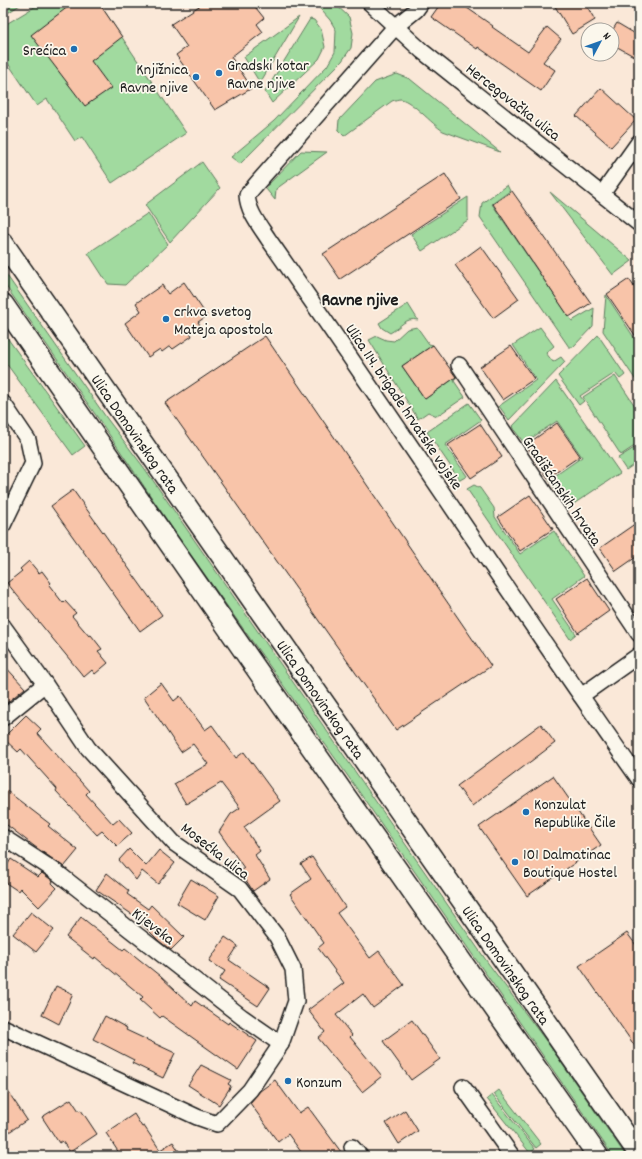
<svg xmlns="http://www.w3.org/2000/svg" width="642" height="1159" viewBox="0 0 642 1159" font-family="Dekko,sans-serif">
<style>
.green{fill:#a1da9f;stroke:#5e7b5e}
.building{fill:#f8c4a9;stroke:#1c1c1c}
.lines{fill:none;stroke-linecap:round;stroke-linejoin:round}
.minor-casing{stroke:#1c1c1c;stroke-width:18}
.major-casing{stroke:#1c1c1c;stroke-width:23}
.minor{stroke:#fbf7ec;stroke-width:15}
.major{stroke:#fbf7ec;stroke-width:20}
.poi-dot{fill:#1f6fb2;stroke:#fbf7ec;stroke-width:1.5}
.labels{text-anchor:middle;stroke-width:3.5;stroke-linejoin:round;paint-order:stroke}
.poi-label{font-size:16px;fill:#1c1c1c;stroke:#fbf7ec;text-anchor:start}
.street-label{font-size:16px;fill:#1c1c1c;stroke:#fbf7ec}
.quarter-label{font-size:18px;font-weight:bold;fill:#1c1c1c;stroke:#fbf7ec}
</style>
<rect width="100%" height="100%" fill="#fae8d8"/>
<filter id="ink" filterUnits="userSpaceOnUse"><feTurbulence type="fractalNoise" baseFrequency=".025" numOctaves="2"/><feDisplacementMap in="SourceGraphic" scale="8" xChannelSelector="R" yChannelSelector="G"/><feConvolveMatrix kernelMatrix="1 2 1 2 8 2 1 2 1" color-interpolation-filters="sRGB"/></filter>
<g filter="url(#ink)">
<g class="green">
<path d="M3 3H23L6 14H3Z"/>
<path d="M41 3H99L186 133 112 183 82 137 75 141 47 99 37 106 3 56V26Z"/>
<path d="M315 3H334L349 17 353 33 351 48 342 61 240 164 231 157 274 121 327 66 335 52 336 30 330 20Z"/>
<path d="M299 17 260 83 244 57Z"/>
<path d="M310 19 314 20 321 29 325 47 319 59 272 103 265 92Z"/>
<path d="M397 74 410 79 500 152 443 131C432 124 412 101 401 99 398 99 395 100 392 101L344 136 338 130 339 120 375 82Z"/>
<path d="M301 151 327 152 276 189 275 200 266 189 268 185Z"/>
<path d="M202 162 220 188 170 242 145 205Z"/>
<path d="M507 185 510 191 492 204 572 321 594 308 593 326 573 347H569L480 217 482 203Z"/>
<path d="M550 192 632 261 613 275Z"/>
<path d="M468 197V220L422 251 411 234Z"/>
<path d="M148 213 168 244 125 285 108 284 88 253Z"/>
<path d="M3 270 108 420 145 469 488 963 549 1045 626 1156H613L357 789 183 544 102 424 3 282Z"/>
<path d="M606 295 639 345V385L603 331Z"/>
<path d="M408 304 418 320C405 317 401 327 390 333L382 328 379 323Z"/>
<path d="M417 327 429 344 433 345 402 366 425 399 456 377 454 381 465 397 437 416 428 412 418 419 369 340 377 336 386 340 394 341 407 329Z"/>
<path d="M540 327 554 346 546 353 553 362 561 357 565 362 509 420 499 406 536 380 513 345Z"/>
<path d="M3 332 85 446 73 455 3 359Z"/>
<path d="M598 335 625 375 620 379 615 373 580 396 584 401 579 405 558 376Z"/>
<path d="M615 376 639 412V443L621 455 583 397Z"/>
<path d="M556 381 620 473 569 507 566 504 549 480 582 457 557 421 524 443 512 427Z"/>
<path d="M469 403 481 420 445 445 467 476 460 480 427 432Z"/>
<path d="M639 445V461L626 470 618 458Z"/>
<path d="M474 485 480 488 494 508 495 517 520 554 554 531 584 576 552 599 576 634 570 639 467 489Z"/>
<path d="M499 1090 541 1144 536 1148 494 1094Z"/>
<path d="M492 1095 535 1149 530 1153 487 1099Z"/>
</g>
<g class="building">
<path d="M73 3H99L122 37 91 61 111 88 85 106 31 35Z"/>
<path d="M204 3H252L264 18 257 24 263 32 231 57 252 88 215 110 176 55 187 47 171 24Z"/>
<path d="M441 3H460L493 26 492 27 528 52 547 27 561 39 543 62 555 70 541 91 478 47 477 49 431 17Z"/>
<path d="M553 3H585L595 20 572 34Z"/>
<path d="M617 23 639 36V59L612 44V31Z"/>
<path d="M601 88 636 120 611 147 576 116Z"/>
<path d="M445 174 461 199 340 279 323 254Z"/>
<path d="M512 191 591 303 569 317 493 204Z"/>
<path d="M481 246 519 299 493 318 455 265Z"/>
<path d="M629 279 639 294V341L607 294Z"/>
<path d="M184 282 207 316 198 322 200 325 190 332 192 336 173 349 170 346 162 352 160 349 148 357 125 323 141 311 136 303 162 285 168 294Z"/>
<path d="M265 336 491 666 396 730 165 403Z"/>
<path d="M433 345 456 377 425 399 402 366Z"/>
<path d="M511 346 534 379 503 400 480 367Z"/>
<path d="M557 423 580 456 548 478 526 445Z"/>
<path d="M480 424 502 457 471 478 448 445Z"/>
<path d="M73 490 162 615 140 631 51 506Z"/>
<path d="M530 495 553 529 520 551 498 517Z"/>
<path d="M639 521V555L616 571 600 548Z"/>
<path d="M29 561 39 573 42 571 51 583 49 585 63 603 65 601 76 613 72 616 89 636 91 635 102 649 98 651 108 663 95 674 92 670 84 677 7 583 22 571 20 569Z"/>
<path d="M587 578 609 611 578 633 556 599Z"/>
<path d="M3 664 25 688 3 706Z"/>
<path d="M161 683 174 701 180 696 205 730 212 725 236 758 244 752 280 801 244 827 260 851 255 855 270 879 253 891 240 871 244 868 219 832 231 814 240 808 221 783 186 804 174 784 208 764 193 744 181 752 144 697Z"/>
<path d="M26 715 41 729 37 733 89 791 86 794 113 824 119 819 132 833 117 846 102 831 97 835 56 791 57 789 21 749 18 752 3 738Z"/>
<path d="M541 724 555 743 472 806 457 786Z"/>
<path d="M553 776 601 845 527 896 479 827Z"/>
<path d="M3 788 50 824 48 826 78 850 64 867 34 846 3 822Z"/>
<path d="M129 849 146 866 159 850 175 863 158 884 142 871 136 880 119 860Z"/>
<path d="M312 857 345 907 337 913 370 958 379 951 404 985 373 1008 363 994 336 1015 352 1035 350 1037 382 1076 362 1092 318 1038 325 1032 308 1010 344 983 318 948 324 943 290 894 311 879 301 864Z"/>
<path d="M11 859 38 877 42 873 53 881 52 883 57 888 39 907 20 888 18 891 3 881V872Z"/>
<path d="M107 873 129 891 127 894 148 909 151 905 184 937 171 950 159 941 133 915 96 890Z"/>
<path d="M191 879 219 896 205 920 177 903Z"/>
<path d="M31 912 54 930 36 952 13 934Z"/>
<path d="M81 917 123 950 125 948 160 976 192 1006 195 1001 228 1024 229 1022 257 1041 238 1070 162 1016 160 1018 140 1000 143 997 95 957 94 959 66 937Z"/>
<path d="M627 933 639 949V1052L579 966Z"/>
<path d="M225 937 238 946 229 960 270 988 258 1006 219 980 225 971 209 961Z"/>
<path d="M56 986 73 994 59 1024 42 1015Z"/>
<path d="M105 1016 127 1028 126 1030 175 1053 163 1078 132 1063 134 1060 93 1039Z"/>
<path d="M412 1020 440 1059 411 1080 383 1041Z"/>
<path d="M201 1065 231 1080 228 1084 231 1086 219 1105 188 1085Z"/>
<path d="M275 1080 299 1113 308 1107 344 1156H304L288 1134 278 1142 250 1103 260 1091Z"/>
<path d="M3 1084 27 1120 3 1136Z"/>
<path d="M71 1099 79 1111 81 1110 97 1134 70 1152 62 1141 59 1143 42 1117Z"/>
<path d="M405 1110 418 1131 399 1144 386 1123Z"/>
<path d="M134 1114 142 1127 144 1126 160 1150 173 1142 182 1156H121L106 1133Z"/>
</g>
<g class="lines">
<g class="minor-casing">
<g id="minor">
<path d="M370 3 422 51 639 224"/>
<path d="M421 3 416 10 395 27 258 182 247 195C248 212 260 226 269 240 394 418 513 601 639 779"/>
<path d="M602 194 639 142"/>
<path d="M459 365 639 634"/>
<path d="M3 403 28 440 33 463 3 525"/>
<path d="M3 626 45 684 88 748 174 843 240 889 277 937 293 969 296 1001 281 1044 250 1090 217 1124 197 1117 3 1027"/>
<path d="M581 696 639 655"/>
<path d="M3 718 45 684"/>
<path d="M3 837 55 871 242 1017 281 1044"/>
<path d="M463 1087 512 1156"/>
<path d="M352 1147 360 1156"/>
</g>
</g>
<g class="major-casing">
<g id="major">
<path id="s1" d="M3 243 639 1154"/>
<path d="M3 304 269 687 598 1156"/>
</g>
</g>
<use href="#minor" class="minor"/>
<use href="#major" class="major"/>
</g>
</g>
<g class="poi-dot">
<circle cx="74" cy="49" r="4"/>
<circle cx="219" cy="73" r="4"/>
<circle cx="196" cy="77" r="4"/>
<circle cx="166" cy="319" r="4"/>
<circle cx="526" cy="812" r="4"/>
<circle cx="515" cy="862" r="4"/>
<circle cx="288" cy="1081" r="4"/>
</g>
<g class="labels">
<g class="poi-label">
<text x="66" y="55" text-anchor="end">Srećica</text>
<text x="227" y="70">Gradski kotar<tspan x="227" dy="18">Ravne njive</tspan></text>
<text x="188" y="74" text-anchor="end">Knjižnica<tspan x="188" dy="18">Ravne njive</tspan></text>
<text x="174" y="316">crkva svetog<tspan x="174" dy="18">Mateja apostola</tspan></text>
<text x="534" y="809">Konzulat<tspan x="534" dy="18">Republike Čile</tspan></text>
<text x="523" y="859">101 Dalmatinac<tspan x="523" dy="18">Boutique Hostel</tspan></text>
<text x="296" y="1087">Konzum</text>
</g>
<g class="street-label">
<text transform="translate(514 101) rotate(38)" y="6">Hercegovačka ulica</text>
<text transform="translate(405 406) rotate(56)" y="6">Ulica 114. brigade hrvatske vojske</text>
<text dy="6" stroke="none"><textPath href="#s1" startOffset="232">Ulica Domovinskog rata</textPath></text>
<text transform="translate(563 490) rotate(56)" y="6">Gradišćanskih hrvata</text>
<text dy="6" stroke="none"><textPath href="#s1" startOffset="556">Ulica Domovinskog rata</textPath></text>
<text transform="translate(216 850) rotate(38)" y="6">Mosećka ulica</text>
<text transform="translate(154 925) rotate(38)" y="6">Kijevska</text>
<text dy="6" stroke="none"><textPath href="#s1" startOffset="880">Ulica Domovinskog rata</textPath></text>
</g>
<g class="quarter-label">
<text x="360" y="305">Ravne njive</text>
</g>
</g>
<rect width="642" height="1159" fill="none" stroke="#fbf7ec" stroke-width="16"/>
<rect x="8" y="8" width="626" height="1143" fill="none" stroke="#1c1c1c" stroke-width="1.5" filter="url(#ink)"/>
<g transform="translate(600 42) rotate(49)"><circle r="19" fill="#fbf7ec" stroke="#a29f99"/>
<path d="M0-3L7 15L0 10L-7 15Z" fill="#1f6fb2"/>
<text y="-6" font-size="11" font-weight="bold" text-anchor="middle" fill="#1c1c1c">N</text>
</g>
</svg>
